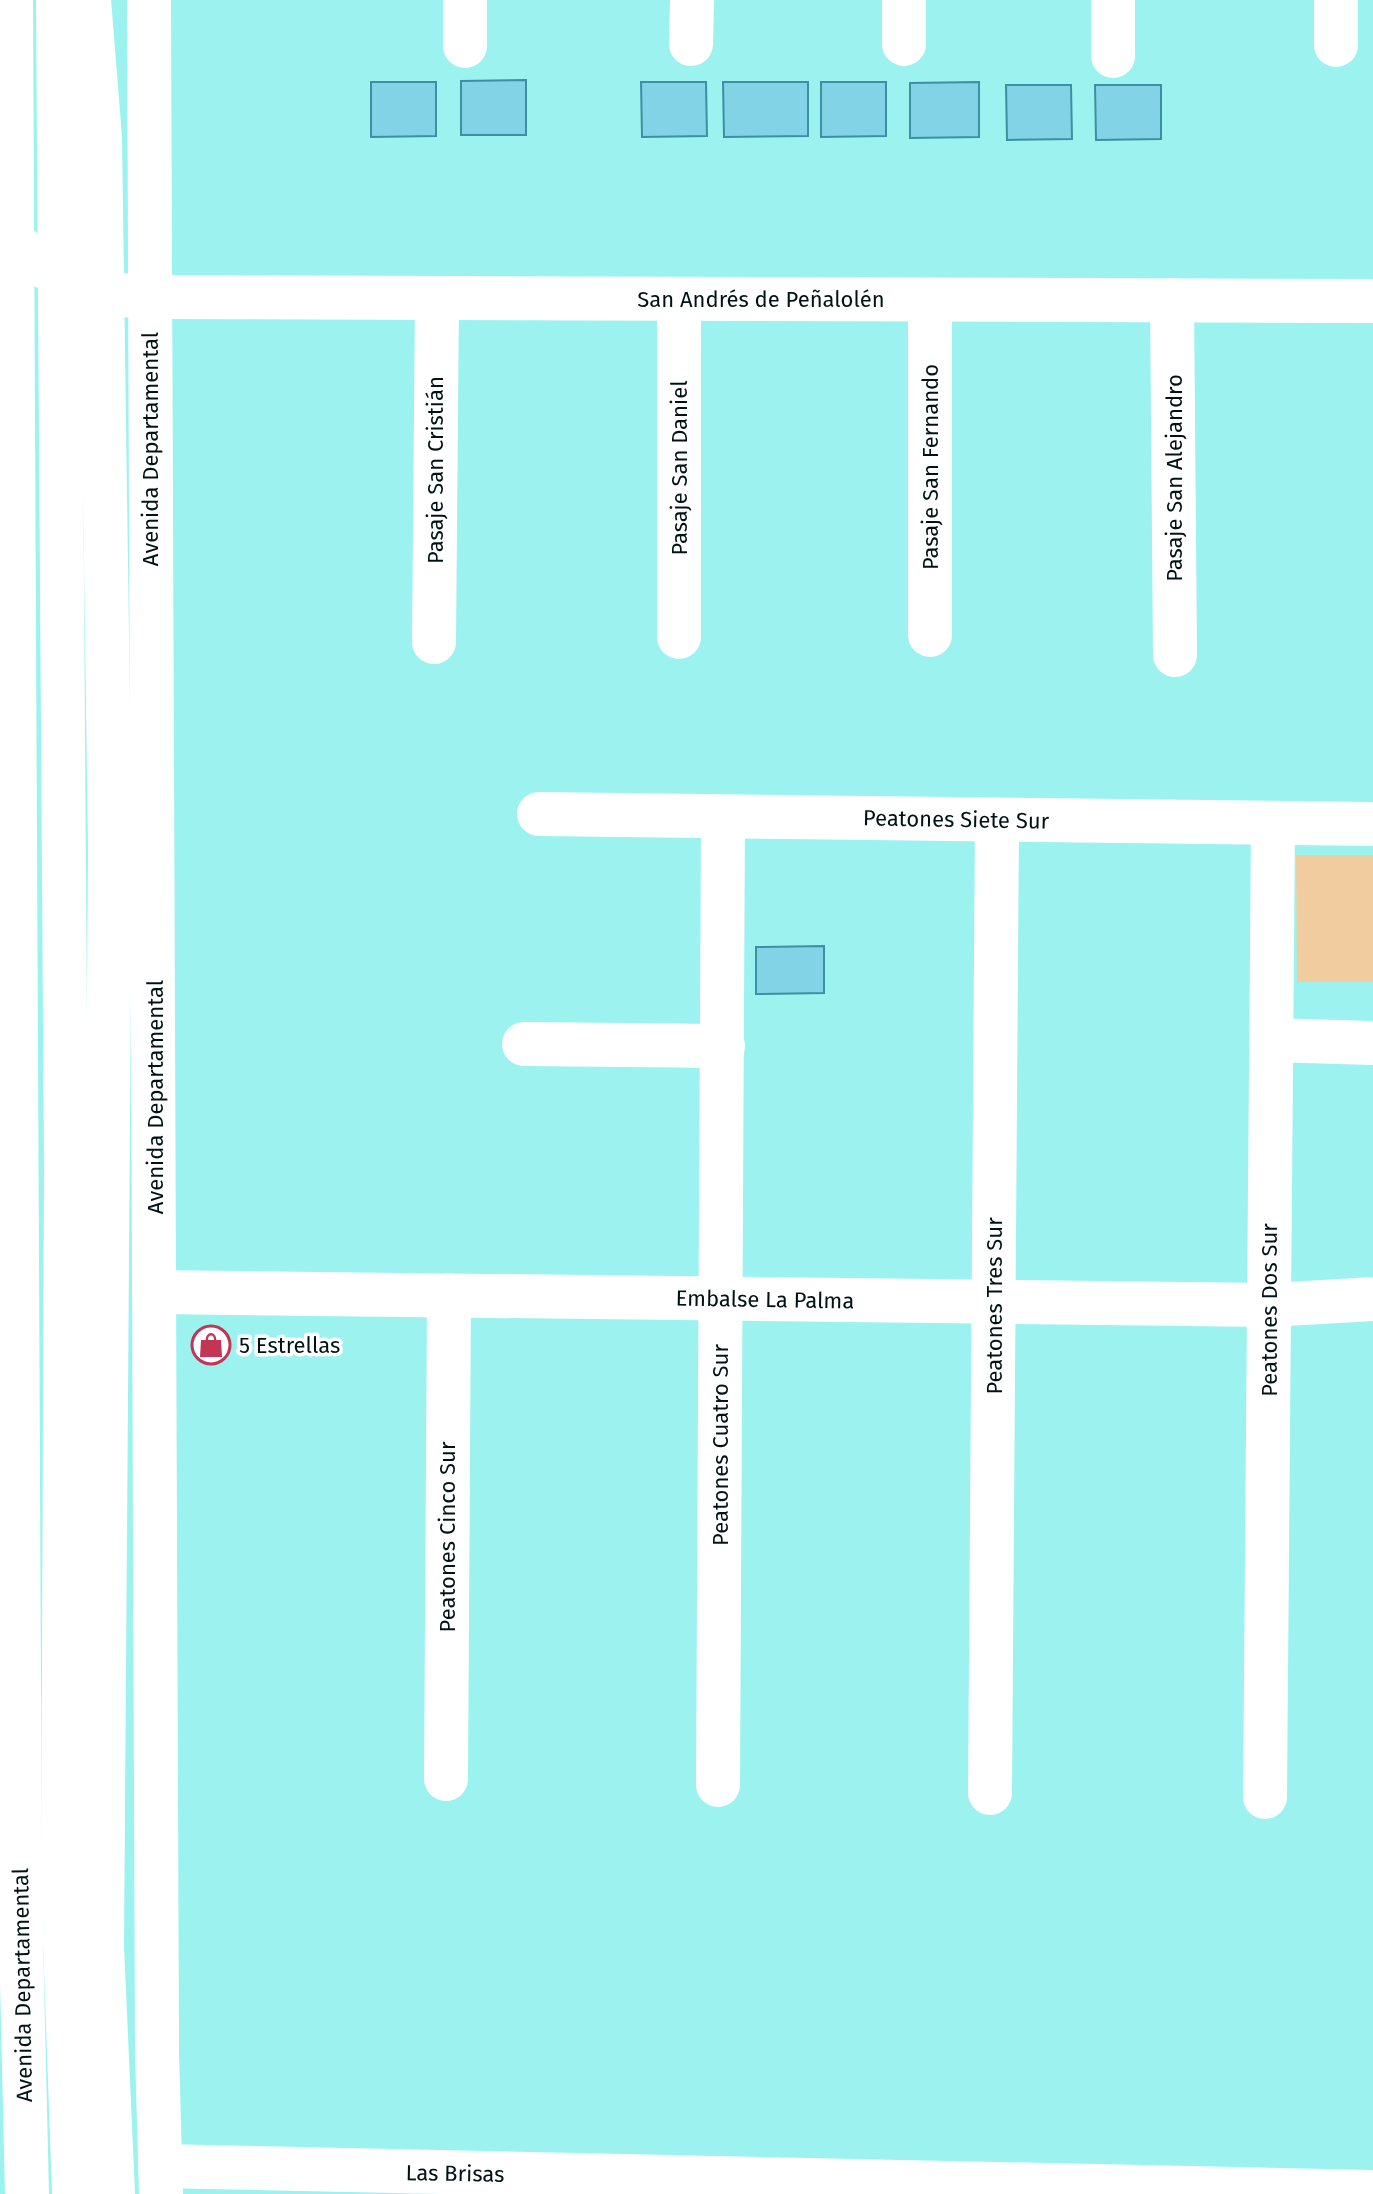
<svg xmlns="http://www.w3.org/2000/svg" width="1373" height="2194" viewBox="0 0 1373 2194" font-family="'Fira Sans',sans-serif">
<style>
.green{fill:#f1cc9f}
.building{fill:#81d3e5;stroke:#3d90a1;stroke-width:2}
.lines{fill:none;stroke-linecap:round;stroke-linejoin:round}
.minor{stroke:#fff;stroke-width:44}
.major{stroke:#fff;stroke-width:44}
.labels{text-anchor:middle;stroke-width:7;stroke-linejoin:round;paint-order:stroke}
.street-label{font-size:22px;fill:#001211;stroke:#fff}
.poi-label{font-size:22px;fill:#001211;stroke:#fff;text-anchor:start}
</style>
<rect width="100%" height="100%" fill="#9cf2ef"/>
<path class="green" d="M1296 855H1373V982H1297Z"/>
<g class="building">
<path d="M526 80V135H461V81Z"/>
<path d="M371 82H436V136L371 137Z"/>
<path d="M641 82H706L707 136 642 137Z"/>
<path d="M723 82H808V136L724 137Z"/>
<path d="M821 82H886V136L821 137Z"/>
<path d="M979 82V137L910 138V83Z"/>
<path d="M1006 85H1071L1072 139 1007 140Z"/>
<path d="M1095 85H1161V139L1096 140Z"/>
<path d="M824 946V993L756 994V947Z"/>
</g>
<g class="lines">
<g class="minor">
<path d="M58 0 66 1171 63 1885 74 2194"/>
<path d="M89 0 100 137 110 849 102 1946 113 2194"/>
<path d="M904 0V44"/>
<path d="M1113 0V56"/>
<path d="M691 44 692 0"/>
<path d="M1336 45V0"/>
<path d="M465 46V0"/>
<path d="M149 297 1373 301"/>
<path d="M930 300V635"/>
<path d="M1172 300 1175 655"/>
<path d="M679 637V299"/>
<path d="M434 642 437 298"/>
<path d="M539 814 1373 824"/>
<path d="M1271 1040 1373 1043"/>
<path d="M524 1044 723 1046"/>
<path d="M156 1292 1269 1305 1373 1299"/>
<path d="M446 1779 449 1295"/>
<path d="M718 1785 723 817"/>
<path d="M990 1793 997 820"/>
<path d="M1265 1797 1273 823"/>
<path d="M160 2166 1373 2192"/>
</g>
<g class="major">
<path d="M11 0 20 1896 27 2194"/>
<path d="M149 0 157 2052 161 2194"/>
<path d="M12 240C52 279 94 296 149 297"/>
</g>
</g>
<defs>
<g id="shop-ring" transform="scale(2)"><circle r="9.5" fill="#fff" stroke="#c43454" stroke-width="1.5"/><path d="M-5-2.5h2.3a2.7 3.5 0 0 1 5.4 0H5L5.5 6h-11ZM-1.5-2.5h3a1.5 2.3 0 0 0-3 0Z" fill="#c43454"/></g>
</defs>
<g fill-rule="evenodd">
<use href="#shop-ring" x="211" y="1345"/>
</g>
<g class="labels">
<g class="street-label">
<text x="761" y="307">San Andrés de Peñalolén</text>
<text transform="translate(150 449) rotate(-90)" y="8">Avenida Departamental</text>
<text transform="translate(930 467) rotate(-90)" y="8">Pasaje San Fernando</text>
<text transform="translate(679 468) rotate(-90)" y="8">Pasaje San Daniel</text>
<text transform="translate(435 470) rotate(-90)" y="8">Pasaje San Cristián</text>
<text transform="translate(1174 478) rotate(-90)" y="8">Pasaje San Alejandro</text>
<text transform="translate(956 819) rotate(1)" y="8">Peatones Siete Sur</text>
<text transform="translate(155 1097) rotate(-90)" y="8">Avenida Departamental</text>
<text transform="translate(765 1299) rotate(1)" y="8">Embalse La Palma</text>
<text transform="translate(994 1306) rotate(-90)" y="8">Peatones Tres Sur</text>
<text transform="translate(1269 1310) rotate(-90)" y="8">Peatones Dos Sur</text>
<text transform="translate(720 1445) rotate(-90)" y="8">Peatones Cuatro Sur</text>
<text transform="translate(447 1537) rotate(-90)" y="8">Peatones Cinco Sur</text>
<text transform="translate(22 1985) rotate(-91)" y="8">Avenida Departamental</text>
<text transform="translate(455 2173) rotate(1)" y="8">Las Brisas</text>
</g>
<g class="poi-label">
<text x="239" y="1353">5 Estrellas</text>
</g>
</g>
</svg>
